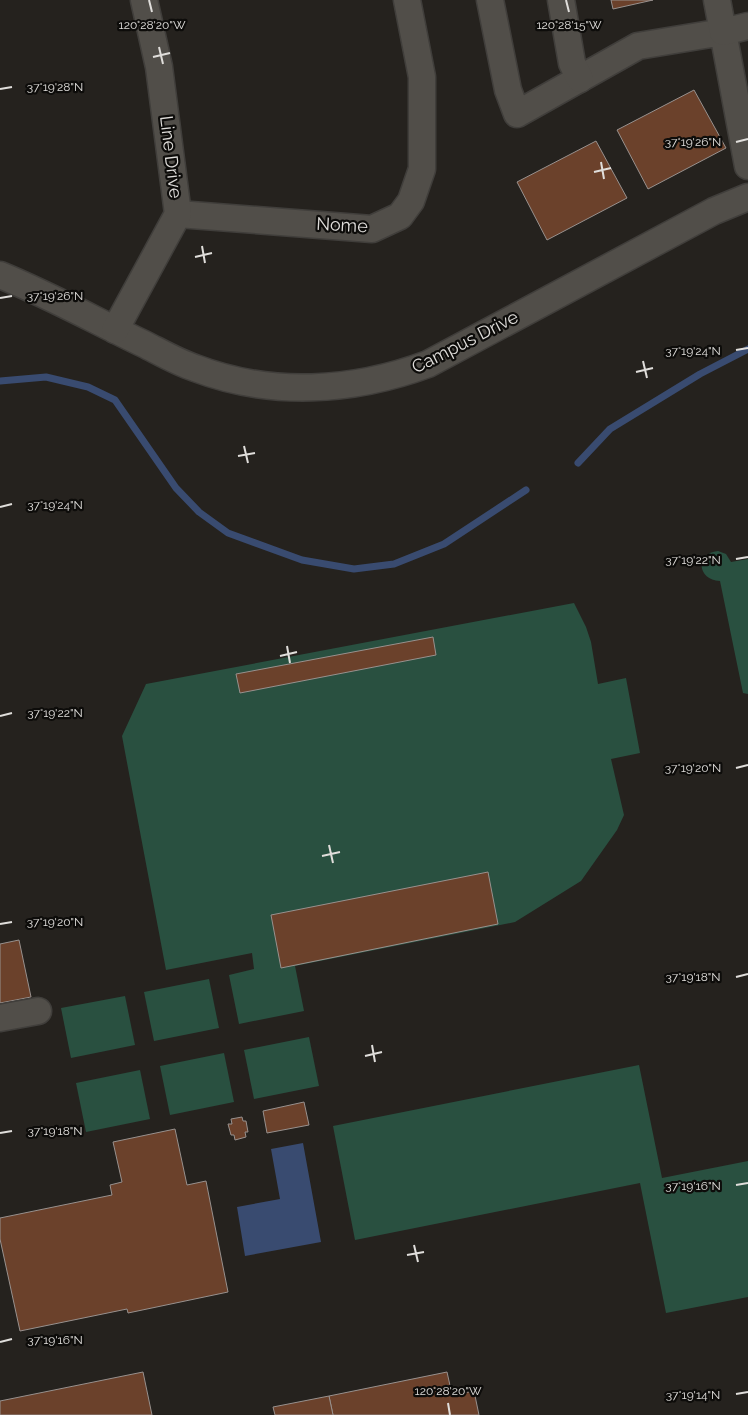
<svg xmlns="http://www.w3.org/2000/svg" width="748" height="1415" viewBox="0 0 748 1415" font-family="Raleway,sans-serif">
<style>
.green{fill:#295040}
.water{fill:#394b70}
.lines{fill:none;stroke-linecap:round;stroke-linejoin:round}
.stream{stroke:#394b70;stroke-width:7}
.building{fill:#6b412b;stroke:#98918e}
.minor-casing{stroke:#403e3b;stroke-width:29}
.minor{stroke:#514e49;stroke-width:26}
.ticks{fill:none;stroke:#e0dedb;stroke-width:2}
.labels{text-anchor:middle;stroke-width:4.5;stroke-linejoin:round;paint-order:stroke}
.street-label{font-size:18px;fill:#e0dedb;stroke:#0d0c0a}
.ticks-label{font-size:12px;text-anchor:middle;fill:#e0dedb;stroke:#0d0c0a;stroke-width:4.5;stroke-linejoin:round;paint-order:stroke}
</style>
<rect width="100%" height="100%" fill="#25221e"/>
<g class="green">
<path d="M718 551 726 554 731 562 748 559V694L743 693 720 581C697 580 695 553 718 551Z"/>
<path d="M574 603 586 627 591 642 598 684 626 678 640 753 611 759 624 815 617 830 581 881 515 922 295 966 304 1011 239 1024 229 975 254 969 252 953 166 970 122 736 146 684Z"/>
<path d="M209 979 219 1028 154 1041 144 992Z"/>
<path d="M125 996 135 1045 71 1058 61 1008Z"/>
<path d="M309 1037 319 1086 254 1099 244 1050Z"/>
<path d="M224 1053 234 1102 170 1115 160 1066Z"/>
<path d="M639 1065 662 1178 748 1161V1297L666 1313 640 1183 355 1240 333 1126Z"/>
<path d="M140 1070 150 1119 86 1132 76 1083Z"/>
</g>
<path class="water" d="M303 1143 321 1242 245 1256 237 1207 280 1199 271 1149Z"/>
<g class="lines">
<g class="stream">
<path d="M0 381 46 377 88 387 115 400 176 488 199 512 228 533 302 560 354 569 394 564 444 544 526 490"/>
<path d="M578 463 610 429 700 374 748 349"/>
</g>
</g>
<g class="building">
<path d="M611 0H653L613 9Z"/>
<path d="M694 90 726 148 648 189 617 130Z"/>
<path d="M596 141 627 198 547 240 517 182Z"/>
<path d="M433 637 436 655 240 693 236 674Z"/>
<path d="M488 872 498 924 281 968 271 915Z"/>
<path d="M19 940 31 997 0 1003V944Z"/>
<path d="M304 1102 309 1125 267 1133 263 1111Z"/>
<path d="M242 1117 243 1121H246L248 1132H245L246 1137 235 1140 234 1135H231L228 1124H232L231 1119Z"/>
<path d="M175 1129 187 1185 206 1181 228 1292 128 1313 127 1309 20 1331 0 1239V1218L112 1195 110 1185 122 1182 113 1142Z"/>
<path d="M143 1372 152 1415H0V1401Z"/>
<path d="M447 1372 451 1390 462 1388 463 1393 474 1391 479 1415H333L329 1396Z"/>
<path d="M329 1396 333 1415H275L273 1407Z"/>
</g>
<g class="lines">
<g class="minor-casing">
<g id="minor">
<path d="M490 0 508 90 517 114 638 46 723 32 748 166"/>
<path d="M561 0 572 63 580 79"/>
<path d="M717 0 723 32 748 26"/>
<path d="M178 214 372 229 400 216 411 201 422 169V77L407 0"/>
<path d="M0 275C49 295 96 321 144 344 160 352 177 362 195 368 271 397 353 392 428 364L714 211 748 197"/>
<path d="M115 330 178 214 159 67 144 0"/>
<path d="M0 1018 38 1011"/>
</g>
</g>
<use href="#minor" class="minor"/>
</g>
<path class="ticks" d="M149 0 152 12M566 0 569 12M159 47 163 64M153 57 170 53M0 89 12 87M736 142 748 139M601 162 604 179M594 172 611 168M202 246 205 263M195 257 212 253M0 298 12 296M736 350 748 348M643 361 647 378M636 372 653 368M244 446 248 463M238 456 255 453M0 507 12 504M736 559 748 557M287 646 290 663M280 656 297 652M0 716 12 713M736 768 748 765M329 845 333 863M322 856 340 852M0 924 12 922M736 977 748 974M372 1045 375 1062M365 1056 382 1052M0 1133 12 1131M736 1185 748 1183M414 1245 418 1262M407 1255 424 1252M0 1342 12 1339M736 1394 748 1392M448 1403 450 1415"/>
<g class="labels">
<g class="street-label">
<text transform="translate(171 157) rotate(83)" y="6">Line Drive</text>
<text transform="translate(342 225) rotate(3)" y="6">Nome</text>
<text transform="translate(465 342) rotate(-27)" y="6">Campus Drive</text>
</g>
</g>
<g class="ticks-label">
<text x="152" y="29">120°28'20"W</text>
<text x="569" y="29">120°28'15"W</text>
<text x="55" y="91">37°19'28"N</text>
<text x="693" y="146">37°19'26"N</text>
<text x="55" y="300">37°19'26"N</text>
<text x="693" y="355">37°19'24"N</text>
<text x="55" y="509">37°19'24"N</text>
<text x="693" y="564">37°19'22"N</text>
<text x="55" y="717">37°19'22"N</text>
<text x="693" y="772">37°19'20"N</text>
<text x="55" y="926">37°19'20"N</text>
<text x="693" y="981">37°19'18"N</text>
<text x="55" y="1135">37°19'18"N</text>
<text x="693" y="1190">37°19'16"N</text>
<text x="55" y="1344">37°19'16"N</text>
<text x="448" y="1395">120°28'20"W</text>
<text x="693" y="1399">37°19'14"N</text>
</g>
</svg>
